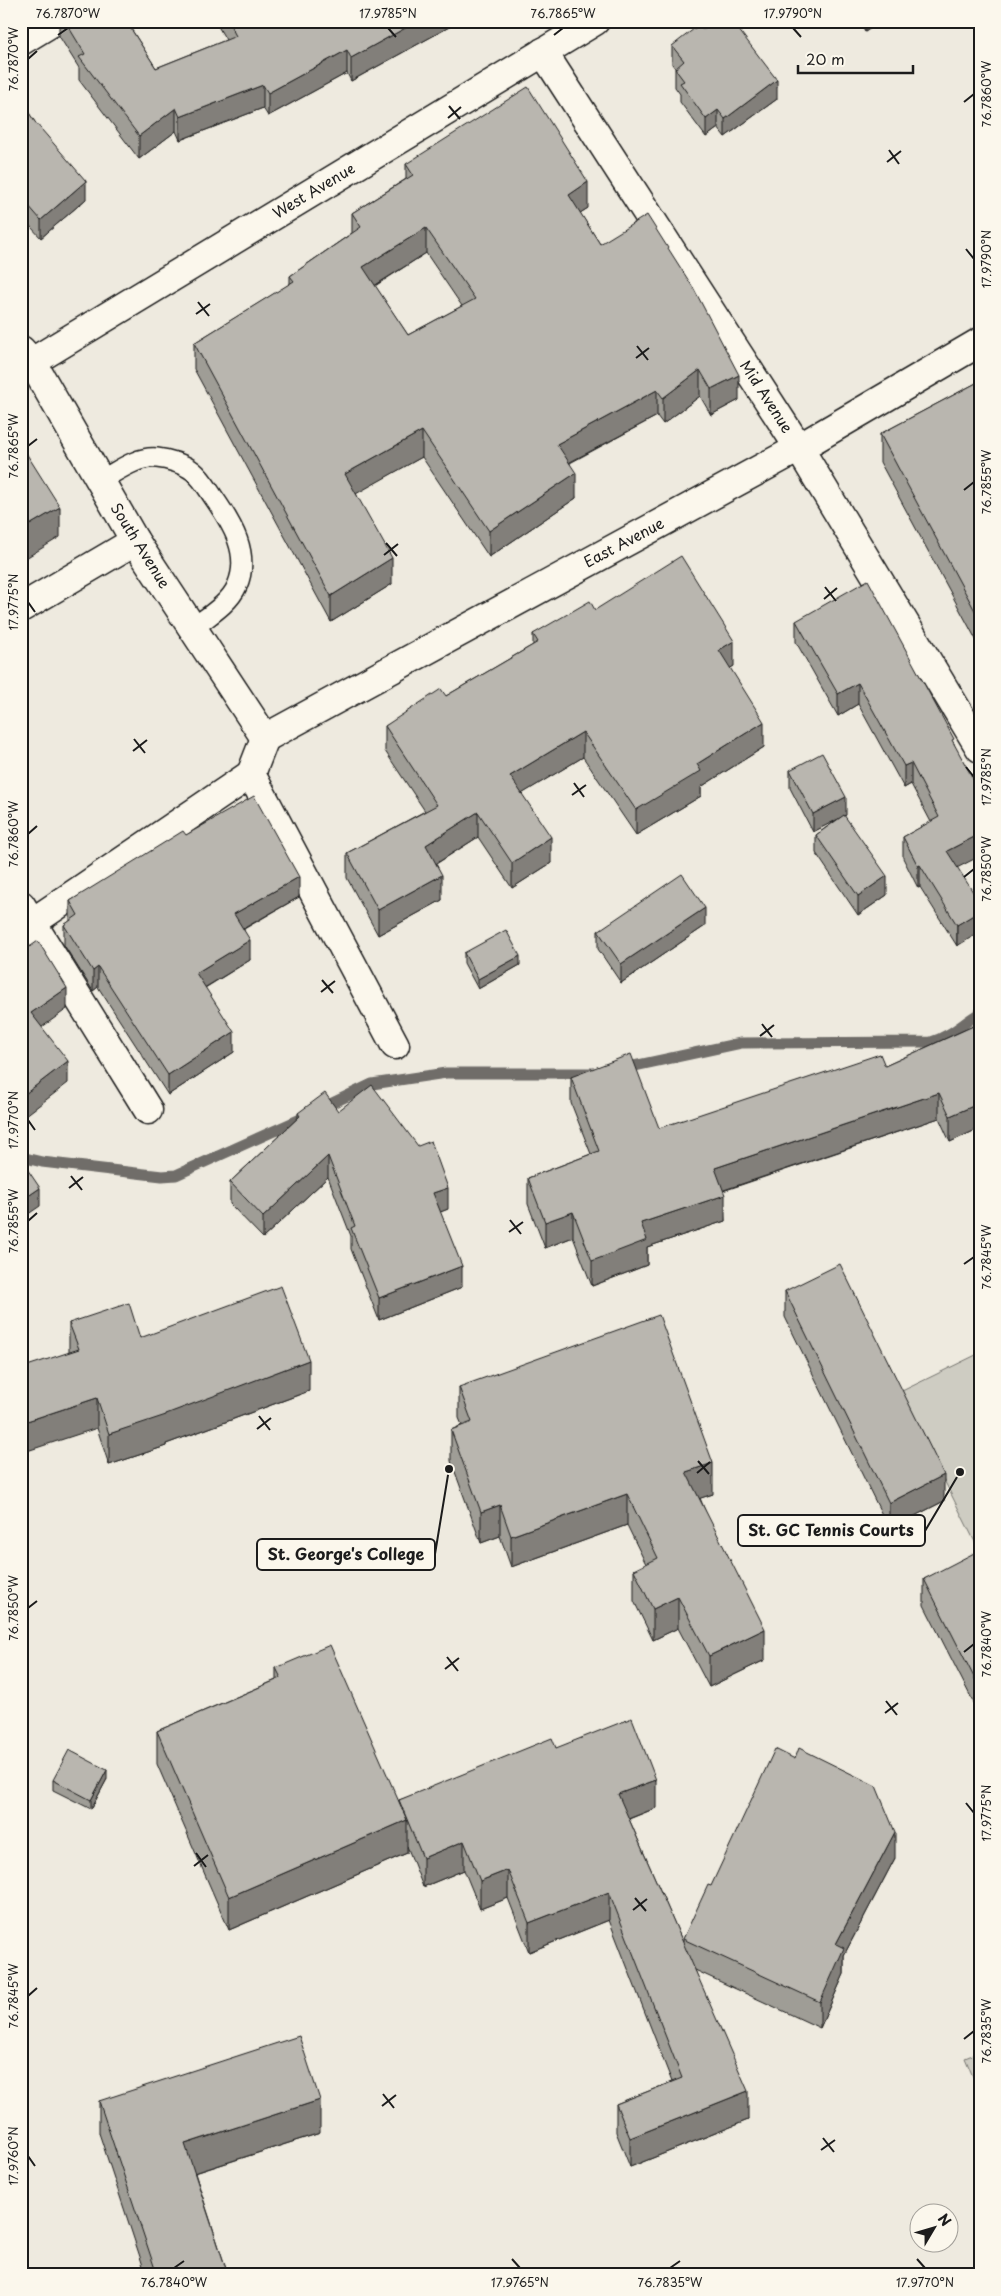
<svg xmlns="http://www.w3.org/2000/svg" width="1001" height="2296" viewBox="0 0 1001 2296" font-family="'Playpen Sans',sans-serif">
<style>
.pitch{fill:#ceccc2;stroke:#75746f}
.lines{fill:none;stroke-linecap:round;stroke-linejoin:round}
.stream{stroke:#6f6d69;stroke-width:11}
.lane-casing{stroke:#1c1c1c;stroke-width:22}
.street-casing{stroke:#1c1c1c;stroke-width:31}
.lane{stroke:#fbf7ec;stroke-width:19}
.street{stroke:#fbf7ec;stroke-width:28}
.wall{fill:#9f9d96;stroke:#1c1c1c;fill-rule:evenodd}
.shaded-wall{fill:#827f7a;stroke:#1c1c1c}
.building{fill:#b9b6af;stroke:#1c1c1c;fill-rule:evenodd}
.ticks{fill:none;stroke:#1c1c1c;stroke-width:2}
.labels{text-anchor:middle;stroke-width:4;stroke-linejoin:round;paint-order:stroke}
.street-label{font-size:15px;fill:#1c1c1c;stroke:#fbf7ec}
.leader{fill:none;stroke:#1c1c1c;stroke-width:2}
.callout-dot{fill:#1c1c1c;stroke:#fbf7ec;stroke-width:2}
.callout{fill:#fbf7ec;stroke:#1c1c1c;stroke-width:2}
.callout-label{font-size:16px;text-anchor:middle;font-weight:bold;fill:#1c1c1c}
.neatline{fill:none;stroke:#1c1c1c;stroke-width:2}
.ticks-label{font-size:12px;text-anchor:middle;fill:#1c1c1c}
</style>
<rect width="100%" height="100%" fill="#eeeadf"/>
<filter id="ink" filterUnits="userSpaceOnUse"><feTurbulence type="fractalNoise" baseFrequency=".02" numOctaves="2"/><feDisplacementMap in="SourceGraphic" scale="10" xChannelSelector="R" yChannelSelector="G"/><feConvolveMatrix kernelMatrix="1 2 1 2 8 2 1 2 1" color-interpolation-filters="sRGB"/></filter>
<g filter="url(#ink)">
<g class="pitch">
<path d="M980 1353V1552L900 1392Z"/>
<path d="M980 2052V2093L965 2058Z"/>
</g>
<g class="lines">
<g class="stream">
<path d="M620 1069 741 1043 931 1042C950 1037 963 1023 980 1013"/>
<path d="M320 1109 372 1084 446 1073H594"/>
<path d="M21 1157 42 1162 162 1176 176 1175 305 1117"/>
</g>
<g class="lane-casing">
<path id="lane" d="M101 480C118 471 137 456 157 458 168 459 184 464 193 471 201 477 208 489 214 498 232 524 251 554 237 586 229 604 208 616 193 628"/>
</g>
<g class="street-casing">
<g id="street">
<path d="M21 41 54 21"/>
<path d="M543 52 799 448 980 748"/>
<path d="M21 350 32 362 135 541 265 738"/>
<path d="M32 362 595 21"/>
<path d="M21 608 135 541"/>
<path d="M265 738 799 448 980 342"/>
<path d="M265 738 251 774 395 1045"/>
<path d="M21 905 148 1110"/>
<path d="M21 930 251 774"/>
</g>
</g>
<use href="#lane" class="lane"/>
<use href="#street" class="street"/>
</g>
<g class="wall">
<path d="M59 21H126L156 68 226 40 215 21H460L351 81 347 73 268 116 263 108 180 140 176 131 139 159 79 80V68L59 36Z"/>
<path d="M858 21H881L865 32Z"/>
<path d="M703 30 777 99 725 137 718 128 706 137 680 102V94L675 87V68L672 64V46Z"/>
<path d="M21 101 86 199 41 238 21 216Z"/>
<path d="M406 164 588 208 580 213 600 244 739 400 711 415 700 396 663 424 657 416 570 463 576 498 489 557 422 457 356 493 392 584 331 622 194 369V343L290 284V276L352 233V213L406 179ZM426 253 462 306 408 335 375 286Z"/>
<path d="M980 381V647L880 462V434Z"/>
<path d="M595 610 734 666 730 668 764 747 701 787V796L636 835 583 757 521 794 551 863 512 888 478 837 436 864 442 900 378 935 347 878V853L425 811 385 751V726L446 696 533 645V634Z"/>
<path d="M796 621 954 743 957 867V946L920 887 918 888 903 858V837L931 822 911 784 904 788 858 704 838 716 796 642Z"/>
<path d="M790 770 846 815 844 816 887 895 858 915 816 853V835L839 818 813 832 790 788Z"/>
<path d="M186 835 299 897 244 929 250 960 205 988 234 1052 168 1095 98 987 93 991 64 945V925L70 921V901Z"/>
<path d="M705 926 621 983 598 949V931Z"/>
<path d="M464 953 520 965 478 989 464 963Z"/>
<path d="M980 1023V1128L950 1142 939 1118 723 1191 725 1221 647 1247V1265L592 1286 573 1237 545 1248 528 1204V1178L591 1154 571 1103V1077L659 1128 885 1066Z"/>
<path d="M338 1111 448 1209 440 1212 462 1287 379 1320 351 1249V1236L328 1177 263 1238 230 1204V1182L298 1118V1113Z"/>
<path d="M785 1291 944 1501 889 1529 785 1317Z"/>
<path d="M69 1323 140 1338 309 1391 166 1444V1446L109 1465 97 1428 69 1352Z"/>
<path d="M459 1387 713 1494 700 1498 765 1660 709 1687 678 1628 653 1640 634 1601V1570L646 1564 627 1525 511 1567 500 1536 481 1543 451 1461V1430L462 1425 459 1418Z"/>
<path d="M980 1554V1715L924 1605V1579Z"/>
<path d="M276 1668 399 1804V1800L556 1748 656 1808 629 1819 683 1943V1939L711 1886 895 1858 844 1955V1974L820 2028 695 1970 748 2120 630 2167 616 2132V2104L672 2082 609 1920 529 1952 508 1898 480 1909 464 1870 423 1887 407 1846V1853L229 1930 157 1764V1731L276 1680Z"/>
<path d="M107 1779 91 1809 53 1790V1780Z"/>
<path d="M99 2101 320 2133 195 2173 228 2275H146L99 2133Z"/>
</g>
<g class="shaded-wall">
<path d="M418 21H460L351 81V58Z"/>
<path d="M865 21H881L865 32Z"/>
<path d="M347 50V73L268 116V93Z"/>
<path d="M777 80V99L725 137V119Z"/>
<path d="M263 85V108L180 140V117Z"/>
<path d="M176 108V131L139 159V136Z"/>
<path d="M718 110V128L706 137V119Z"/>
<path d="M86 181V199L41 238V220Z"/>
<path d="M588 182V208L569 220V195Z"/>
<path d="M426 228V253L363 293V267Z"/>
<path d="M700 370V396L663 424V398Z"/>
<path d="M739 375V400L711 415V389Z"/>
<path d="M657 390V416L557 469V444Z"/>
<path d="M422 431V457L345 500V474Z"/>
<path d="M576 473V498L489 557V531Z"/>
<path d="M60 507V537L21 561V530Z"/>
<path d="M392 558V584L331 622V596Z"/>
<path d="M734 641V666L719 675V650Z"/>
<path d="M858 683V704L838 716V694Z"/>
<path d="M764 722V747L701 787V796L636 835V810L697 764Z"/>
<path d="M583 732V757L510 801V776Z"/>
<path d="M911 763V784L904 788V766Z"/>
<path d="M846 797V815L813 832V814Z"/>
<path d="M478 812V837L426 870V845Z"/>
<path d="M980 834V856L947 873V851Z"/>
<path d="M551 837V863L512 888V863Z"/>
<path d="M920 865V887L918 888V866Z"/>
<path d="M442 875V900L378 935V910Z"/>
<path d="M887 876V895L858 915V896Z"/>
<path d="M299 877V897L234 934V914Z"/>
<path d="M705 908V926L621 983V964Z"/>
<path d="M980 911V932L957 946V925Z"/>
<path d="M250 940V960L196 993V973Z"/>
<path d="M520 956V965L478 989V979Z"/>
<path d="M98 967V987L93 991V971Z"/>
<path d="M67 988V1009L31 1035V1013Z"/>
<path d="M234 1032V1052L168 1095V1075Z"/>
<path d="M68 1061V1083L21 1119V1097Z"/>
<path d="M939 1093V1118L715 1193V1168Z"/>
<path d="M980 1103V1128L950 1142V1116Z"/>
<path d="M328 1156V1177L263 1238V1217Z"/>
<path d="M40 1188V1206L21 1219V1201Z"/>
<path d="M448 1188V1209L433 1215V1193Z"/>
<path d="M725 1195V1221L647 1247V1265L592 1286V1261L641 1223Z"/>
<path d="M573 1212V1237L545 1248V1222Z"/>
<path d="M462 1266V1287L379 1320V1298Z"/>
<path d="M309 1360V1391L166 1444V1446L109 1465V1434Z"/>
<path d="M97 1398V1428L21 1453V1423Z"/>
<path d="M713 1463V1494L686 1503V1472Z"/>
<path d="M944 1475V1501L889 1529V1503Z"/>
<path d="M627 1494V1525L511 1567V1536Z"/>
<path d="M500 1505V1536L481 1543V1512Z"/>
<path d="M678 1597V1628L653 1640V1609Z"/>
<path d="M765 1629V1660L709 1687V1656Z"/>
<path d="M107 1770V1779L91 1809V1800Z"/>
<path d="M656 1780V1808L618 1823V1794Z"/>
<path d="M407 1820V1853L229 1930V1897Z"/>
<path d="M895 1832V1858L844 1955V1974L820 2028V2002L836 1944Z"/>
<path d="M464 1841V1870L423 1887V1858Z"/>
<path d="M508 1870V1898L480 1909V1881Z"/>
<path d="M609 1892V1920L529 1952V1923Z"/>
<path d="M748 2091V2120L630 2167V2138Z"/>
<path d="M320 2100V2133L185 2176V2144Z"/>
</g>
<g class="building">
<path d="M65 21H126L156 68 236 36 228 21H418L351 58 347 50 268 93 263 85 180 117 176 108 139 136 79 57 85 54Z"/>
<path d="M714 21H732L777 80 725 119 718 110 706 119 680 83 684 81 675 69 684 61 672 46 699 25 703 30Z"/>
<path d="M528 87 588 182 569 195 600 244 647 215 694 289 739 375 711 389 700 370 663 398 657 390 557 444 576 473 489 531 422 431 345 474 392 558 331 596 194 343 294 281 290 276 361 227 352 213 413 175 406 164ZM426 228 475 299 408 335 363 267Z"/>
<path d="M21 101 35 122 86 181 41 220 21 197Z"/>
<path d="M980 381V620L880 434Z"/>
<path d="M21 445 60 507 21 530Z"/>
<path d="M681 556 734 641 719 650 764 722 697 764 701 771 636 810 583 732 510 776 551 837 512 863 478 812 426 845 442 875 378 910 347 853 437 805 385 726 441 689 446 696 538 642 533 634 590 601 595 610Z"/>
<path d="M868 580 954 739 952 740 980 792V805L978 806 980 809V834L947 851 980 903V911L957 925 920 865 918 866 903 837 939 817 911 763 904 766 858 683 838 694 796 621Z"/>
<path d="M822 753 846 797 813 814 790 770Z"/>
<path d="M254 796 299 877 234 914 250 940 196 973 234 1032 168 1075 98 967 93 971 64 925 78 915 70 901 183 831 186 835Z"/>
<path d="M844 815 887 876 858 896 816 835Z"/>
<path d="M682 874 705 908 621 964 598 931Z"/>
<path d="M506 930 520 956 478 979 464 953Z"/>
<path d="M38 941 67 988 31 1013 68 1061 21 1097V953Z"/>
<path d="M980 1023V1103L950 1116 939 1093 715 1168 725 1195 641 1223 647 1240 592 1261 573 1212 545 1222 528 1178 599 1151 571 1077 631 1054 659 1128 880 1054 885 1066Z"/>
<path d="M372 1085 418 1146 431 1141 448 1188 433 1193 462 1266 379 1298 351 1228 355 1226 328 1156 263 1217 230 1182 300 1116 298 1113 325 1093 338 1111Z"/>
<path d="M21 1160 40 1188 21 1201Z"/>
<path d="M840 1264 944 1475 889 1503 785 1291Z"/>
<path d="M281 1286 309 1360 166 1414V1415L109 1434 97 1398 21 1423V1368L79 1349 69 1323 129 1303 140 1338Z"/>
<path d="M659 1315 713 1463 686 1472 765 1629 709 1656 678 1597 653 1609 634 1570 658 1558 627 1494 511 1536 500 1505 481 1512 451 1430 472 1422 459 1387Z"/>
<path d="M978 1551 980 1554V1689L924 1579Z"/>
<path d="M330 1645 407 1820 229 1897 157 1731 281 1678 276 1668Z"/>
<path d="M632 1718 656 1780 618 1794 748 2091 630 2138 616 2104 682 2078 609 1892 529 1923 508 1870 480 1881 464 1841 423 1858 399 1800 552 1738 556 1748Z"/>
<path d="M799 1748 876 1786 895 1832 836 1944 844 1948 820 2002 683 1939 708 1885 711 1886 775 1749 795 1759Z"/>
<path d="M69 1750 107 1770 91 1800 53 1780Z"/>
<path d="M299 2036 320 2100 185 2144 228 2275H157L99 2101Z"/>
</g>
</g>
<path class="ticks" d="M388 28 396 37M793 28 801 37M58 35 68 28M554 35 563 28M28 59 37 51M964 102 974 94M449 106 460 119M448 118 461 107M889 150 899 164M887 162 901 151M966 249 974 259M198 302 209 316M196 314 210 304M637 346 648 360M636 358 649 348M28 446 37 439M964 490 974 482M386 543 397 556M384 555 398 544M825 587 836 601M824 599 837 588M28 602 35 612M134 739 145 753M133 751 147 740M966 767 974 777M574 783 584 797M572 795 586 785M28 834 37 826M964 877 974 869M322 980 333 993M321 992 335 981M762 1024 772 1037M760 1036 774 1025M28 1120 35 1130M71 1176 82 1190M69 1188 83 1177M510 1220 521 1234M28 1221 37 1213M509 1232 523 1222M964 1264 974 1257M259 1416 270 1430M257 1429 271 1418M698 1461 709 1474M697 1473 710 1462M28 1608 37 1601M964 1652 974 1644M447 1657 458 1671M445 1669 459 1658M886 1701 897 1715M885 1713 898 1703M966 1803 974 1813M196 1853 206 1867M194 1866 208 1855M635 1898 646 1911M633 1910 647 1899M28 1996 37 1988M964 2039 974 2031M383 2094 394 2108M382 2106 396 2095M823 2138 834 2152M821 2150 835 2140M28 2156 35 2166M512 2259 520 2268M917 2259 925 2268M174 2268 184 2261M670 2268 680 2261"/>
<g class="labels">
<g class="street-label">
<text transform="translate(314 191) rotate(-31)" y="5">West Avenue</text>
<text transform="translate(766 397) rotate(57)" y="5">Mid Avenue</text>
<text transform="translate(624 543) rotate(-28)" y="5">East Avenue</text>
<text transform="translate(140 546) rotate(58)" y="5">South Avenue</text>
</g>
</g>
<path class="leader" d="M960 1472L925 1531M449 1469L435 1554"/>
<g class="callout-dot">
<circle cx="960" cy="1472" r="5"/>
<circle cx="449" cy="1469" r="5"/>
</g>
<g class="callout">
<rect x="738" y="1515" width="187" height="31" rx="5"/>
<rect x="257" y="1539" width="178" height="31" rx="5"/>
</g>
<g class="callout-label">
<text x="831" y="1536">St. GC Tennis Courts</text>
<text x="346" y="1560">St. George's College</text>
</g>
<rect width="1001" height="2296" fill="none" stroke="#fbf7ec" stroke-width="55"/>
<g transform="translate(934 2228) rotate(52)"><circle r="24" fill="#fbf7ec" stroke="#a29f99"/>
<path d="M0-4L9 19L0 12L-9 19Z" fill="#1c1c1c"/>
<text y="-8" font-size="14" font-weight="bold" text-anchor="middle" fill="#1c1c1c">N</text>
</g>
<path d="M798 65v8h115v-8" fill="none" stroke="#1c1c1c" stroke-width="2.5"/>
<text x="806" y="65" font-size="15" fill="#1c1c1c" stroke="#fbf7ec" stroke-width="4" paint-order="stroke">20 m</text>
<rect x="28" y="28" width="946" height="2240" class="neatline"/>
<g class="ticks-label">
<text x="68" y="18">76.7870°W</text>
<text x="388" y="18">17.9785°N</text>
<text x="563" y="18">76.7865°W</text>
<text x="793" y="18">17.9790°N</text>
<text transform="translate(14 59) rotate(-90)" y="4">76.7870°W</text>
<text transform="translate(987 94) rotate(-90)" y="4">76.7860°W</text>
<text transform="translate(987 259) rotate(-90)" y="4">17.9790°N</text>
<text transform="translate(14 446) rotate(-90)" y="4">76.7865°W</text>
<text transform="translate(987 482) rotate(-90)" y="4">76.7855°W</text>
<text transform="translate(14 602) rotate(-90)" y="4">17.9775°N</text>
<text transform="translate(987 777) rotate(-90)" y="4">17.9785°N</text>
<text transform="translate(14 834) rotate(-90)" y="4">76.7860°W</text>
<text transform="translate(987 869) rotate(-90)" y="4">76.7850°W</text>
<text transform="translate(14 1120) rotate(-90)" y="4">17.9770°N</text>
<text transform="translate(14 1221) rotate(-90)" y="4">76.7855°W</text>
<text transform="translate(987 1257) rotate(-90)" y="4">76.7845°W</text>
<text transform="translate(14 1608) rotate(-90)" y="4">76.7850°W</text>
<text transform="translate(987 1644) rotate(-90)" y="4">76.7840°W</text>
<text transform="translate(987 1813) rotate(-90)" y="4">17.9775°N</text>
<text transform="translate(14 1996) rotate(-90)" y="4">76.7845°W</text>
<text transform="translate(987 2031) rotate(-90)" y="4">76.7835°W</text>
<text transform="translate(14 2156) rotate(-90)" y="4">17.9760°N</text>
<text x="174" y="2287">76.7840°W</text>
<text x="520" y="2287">17.9765°N</text>
<text x="670" y="2287">76.7835°W</text>
<text x="925" y="2287">17.9770°N</text>
</g>
</svg>
